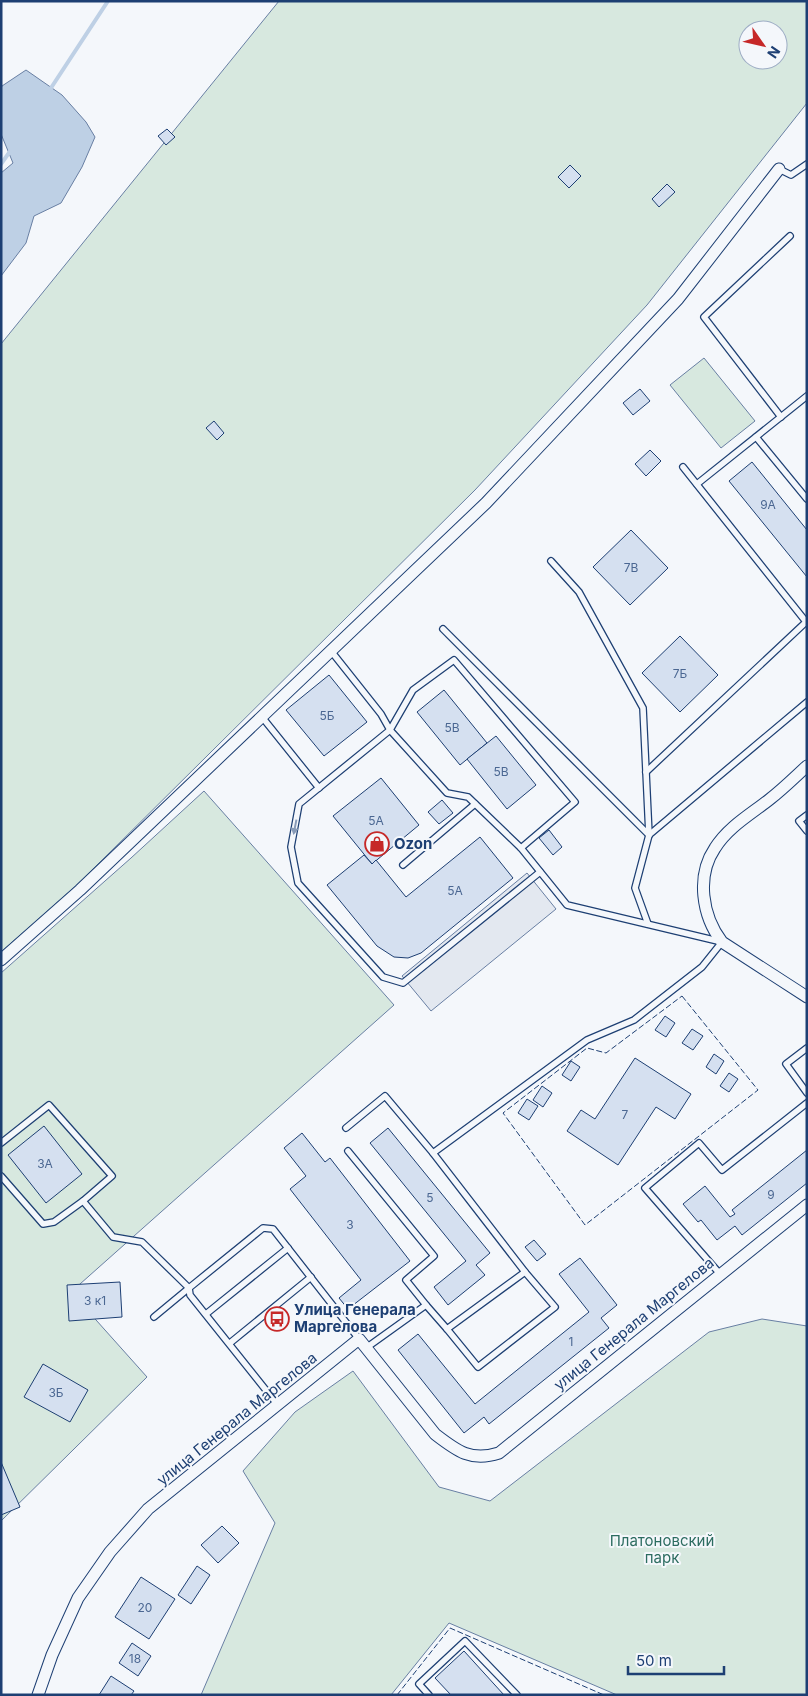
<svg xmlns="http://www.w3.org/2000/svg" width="808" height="1696" viewBox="0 0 808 1696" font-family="Inter,sans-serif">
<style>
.green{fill:#d7e8df;stroke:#687fa3;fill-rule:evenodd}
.parking{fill:#e3e8f0;stroke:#687fa3}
.water{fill:#bed0e5;stroke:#687fa3}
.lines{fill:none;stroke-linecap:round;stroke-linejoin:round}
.stream{stroke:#bed0e5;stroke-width:4}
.building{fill:#d5e0f0;stroke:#1d3f73}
.service-casing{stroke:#1d3f73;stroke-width:8}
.minor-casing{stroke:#1d3f73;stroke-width:13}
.service{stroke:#f4f7fb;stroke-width:5.5}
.minor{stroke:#f4f7fb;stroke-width:11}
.fence{stroke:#1d3f73;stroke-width:1;stroke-dasharray:6 2.5;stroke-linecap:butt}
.oneway{fill:#889bb7}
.labels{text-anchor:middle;stroke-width:4;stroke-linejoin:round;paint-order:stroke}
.number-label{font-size:12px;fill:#4b6792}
.poi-label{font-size:15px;font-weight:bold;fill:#1d3f73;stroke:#f4f7fb;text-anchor:start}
.street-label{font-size:15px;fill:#1d3f73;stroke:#f4f7fb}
.park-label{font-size:15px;fill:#2c6c60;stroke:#f4f7fb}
</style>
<rect width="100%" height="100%" fill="#f4f7fb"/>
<g class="green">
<path d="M279 1H807V103L647 305 475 490 77 885 1 952V344ZM748 30H778V60H748Z"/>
<path d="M704 358 755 421 721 448 670 385Z"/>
<path d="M204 791 394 1005 71 1292 147 1377 1 1521V973L131 858Z"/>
<path d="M762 1319 807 1326V1695H617L449 1623 391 1695H201L275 1523 243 1471 295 1412 353 1371 439 1487 490 1501 709 1332Z"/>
</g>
<path class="parking" d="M527 873 556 909 431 1011 402 976Z"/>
<path class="water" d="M26 70 62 95 86 122 95 137 82 167 61 203 34 216 26 243 1 276V173L13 163 1 134V88L2 86Z"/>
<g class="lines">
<g class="stream">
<path d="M49 91 108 1"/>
<path d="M1 164 11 150"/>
</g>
</g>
<g class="building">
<path d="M167 129 175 137 166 145 158 136Z"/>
<path d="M570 165 581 176 569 188 558 177Z"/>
<path d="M667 184 675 192 659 207 652 199Z"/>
<path d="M640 389 650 401 633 415 623 403Z"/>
<path d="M214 421 224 433 217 440 206 428Z"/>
<path d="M650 450 661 461 646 476 635 464Z"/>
<path d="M752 462 807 530V577L729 481Z"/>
<path d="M631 530 668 568 630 605 593 567Z"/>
<path d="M680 636 718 675 680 712 642 673Z"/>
<path d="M329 675 367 722 324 756 286 710Z"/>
<path d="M444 690 487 743 460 765 417 712Z"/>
<path d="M496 736 536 785 507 809 467 759Z"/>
<path d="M381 778 419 825 372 864 333 816Z"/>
<path d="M442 800 453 813 439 824 428 812Z"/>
<path d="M549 830 562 847 553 855 539 838Z"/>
<path d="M480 837 513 878 421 953 408 958 394 957 377 946 327 885 364 855 372 864 376 860 406 897Z"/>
<path d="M665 1016 675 1023 666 1037 655 1030Z"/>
<path d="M692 1029 703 1036 693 1050 682 1043Z"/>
<path d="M714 1054 724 1061 716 1074 706 1067Z"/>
<path d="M635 1058 691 1094 675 1119 656 1107 618 1165 567 1131 581 1110 595 1119Z"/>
<path d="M571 1061 580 1067 571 1081 562 1075Z"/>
<path d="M729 1073 738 1079 729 1092 720 1086Z"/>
<path d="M542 1086 552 1093 543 1107 533 1100Z"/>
<path d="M527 1099 538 1106 529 1120 518 1113Z"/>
<path d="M44 1126 82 1174 46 1203 8 1155Z"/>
<path d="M388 1128 490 1253 476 1265 485 1275 448 1305 434 1287 466 1261 370 1143Z"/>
<path d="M302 1133 325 1162 330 1158 410 1261 348 1309 339 1298 361 1280 290 1189 306 1176 284 1148Z"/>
<path d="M807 1150V1183L742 1235 735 1226 717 1240 701 1220 698 1222 683 1204 705 1186 730 1217 735 1214 732 1210Z"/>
<path d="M534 1240 546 1254 537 1261 525 1247Z"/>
<path d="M580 1258 617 1305 601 1318 609 1328 489 1424 484 1417 464 1433 398 1350 418 1334 475 1404 589 1312 559 1274Z"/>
<path d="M120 1282 122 1317 69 1321 67 1285Z"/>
<path d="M43 1364 88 1390 70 1422 24 1397Z"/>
<path d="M1 1462 20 1507 1 1515Z"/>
<path d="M222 1526 239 1543 218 1563 201 1545Z"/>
<path d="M197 1566 210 1575 191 1604 178 1595Z"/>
<path d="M141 1577 175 1599 149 1639 115 1617Z"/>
<path d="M132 1643 151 1656 138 1676 119 1663Z"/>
<path d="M464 1651 504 1695H451L435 1678Z"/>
<path d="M111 1676 134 1691 131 1695H99Z"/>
</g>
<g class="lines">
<g class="service-casing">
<g id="service">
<path d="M779 169 791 175 807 164"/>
<path d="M781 417 704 317 790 236"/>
<path d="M756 437 807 499"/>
<path d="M683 467 807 623"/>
<path d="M697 484 807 396"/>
<path d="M551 561 579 592 643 708 649 835"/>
<path d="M443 629 649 835"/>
<path d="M331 651 381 714 390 730 447 793 468 797 521 848 567 905 722 942 702 967 634 1020 587 1040 433 1153 525 1272 447 1329 426 1305 366 1348"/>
<path d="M262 717 319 788"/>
<path d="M646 772 806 622"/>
<path d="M807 815 799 821 807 831"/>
<path d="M521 848 575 802 454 660 413 690 390 730 299 804 291 847 298 883 383 977 403 983 540 872"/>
<path d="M403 865 475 804"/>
<path d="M648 924 635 888 649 835 807 702"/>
<path d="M807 1048 786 1064 807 1093"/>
<path d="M346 1128 385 1096 433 1153"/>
<path d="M1 1143 49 1105 112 1176 83 1201"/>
<path d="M348 1151 434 1256 406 1280 426 1305"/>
<path d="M1 1176 43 1224 54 1222 83 1201 113 1237 142 1242 189 1288 154 1317"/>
<path d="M720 1274 645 1188 699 1143 722 1170 807 1103"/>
<path d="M206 1314 288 1248"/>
<path d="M447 1329 478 1367 555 1307 525 1272"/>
<path d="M230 1343 311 1277"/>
<path d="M277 1404 190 1295 189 1288 263 1228 273 1229 359 1339"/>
<path d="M429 1695 419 1684 465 1641 517 1695"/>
</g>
</g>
<g class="minor-casing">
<g id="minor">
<path d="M807 766C795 777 783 789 770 799 751 814 728 827 715 848 696 876 702 916 722 942L807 997"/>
<path d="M1 960 80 890 486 503 678 299 779 169"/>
<path d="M38 1695 52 1655 78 1598 110 1552 148 1509 359 1339 435 1434C457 1451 471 1462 499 1453L807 1205"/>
</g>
</g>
<use href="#service" class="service"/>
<use href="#minor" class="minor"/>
<g class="fence">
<path d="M682 996 758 1090 585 1225 503 1113 587 1048 606 1053Z"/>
<path d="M397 1695 450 1628 604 1695"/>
</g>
</g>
<defs><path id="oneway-solid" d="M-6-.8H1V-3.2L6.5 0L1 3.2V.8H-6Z" transform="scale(1.25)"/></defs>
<use class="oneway" href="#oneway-solid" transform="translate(295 827) rotate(101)"/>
<defs>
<g id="shop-ring" transform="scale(1.25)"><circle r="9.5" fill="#f4f7fb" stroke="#c62828" stroke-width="1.5"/><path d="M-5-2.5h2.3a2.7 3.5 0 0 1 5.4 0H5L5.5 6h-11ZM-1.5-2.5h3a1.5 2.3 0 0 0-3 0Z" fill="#c62828"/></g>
<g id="bus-ring" transform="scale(1.25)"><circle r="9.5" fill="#f4f7fb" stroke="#c62828" stroke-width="1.5"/><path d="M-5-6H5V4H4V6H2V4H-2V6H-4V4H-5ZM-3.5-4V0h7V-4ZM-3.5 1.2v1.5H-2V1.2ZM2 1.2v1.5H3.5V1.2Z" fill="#c62828"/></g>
</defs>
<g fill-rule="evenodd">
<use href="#shop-ring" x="377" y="844"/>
<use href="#bus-ring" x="277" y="1319"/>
</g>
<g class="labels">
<g class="number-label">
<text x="768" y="509">9А</text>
<text x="631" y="572">7В</text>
<text x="680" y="678">7Б</text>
<text x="327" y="720">5Б</text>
<text x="452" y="732">5В</text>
<text x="501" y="776">5В</text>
<text x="376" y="825">5А</text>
<text x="455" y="895">5А</text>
<text x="625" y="1119">7</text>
<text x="45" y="1168">3А</text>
<text x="771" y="1199">9</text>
<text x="430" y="1202">5</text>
<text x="350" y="1229">3</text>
<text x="95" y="1305">3 к1</text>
<text x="571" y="1346">1</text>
<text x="56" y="1397">3Б</text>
<text x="145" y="1612">20</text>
<text x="135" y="1663">18</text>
</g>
<g class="poi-label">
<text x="394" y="849">Ozon</text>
<text x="294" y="1315">Улица Генерала<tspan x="294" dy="17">Маргелова</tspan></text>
</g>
<g class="street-label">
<text transform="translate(634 1324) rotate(-39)" y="5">улица Генерала Маргелова</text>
<text transform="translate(237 1419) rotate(-39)" y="5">улица Генерала Маргелова</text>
</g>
<g class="park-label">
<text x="662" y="1546">Платоновский<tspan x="662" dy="17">парк</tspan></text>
</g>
</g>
<rect width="808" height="1696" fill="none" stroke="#1d3f73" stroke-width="5"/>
<g transform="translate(763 45) rotate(124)"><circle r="24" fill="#f4f7fb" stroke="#9eadc5"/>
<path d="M0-4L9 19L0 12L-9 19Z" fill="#c62828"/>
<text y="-8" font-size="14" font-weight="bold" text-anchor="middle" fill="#1d3f73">N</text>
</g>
<path d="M628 1666v8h96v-8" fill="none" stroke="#1d3f73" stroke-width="2.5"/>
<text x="636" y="1666" font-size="15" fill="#1d3f73" stroke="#f4f7fb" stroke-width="4" paint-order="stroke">50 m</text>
</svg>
